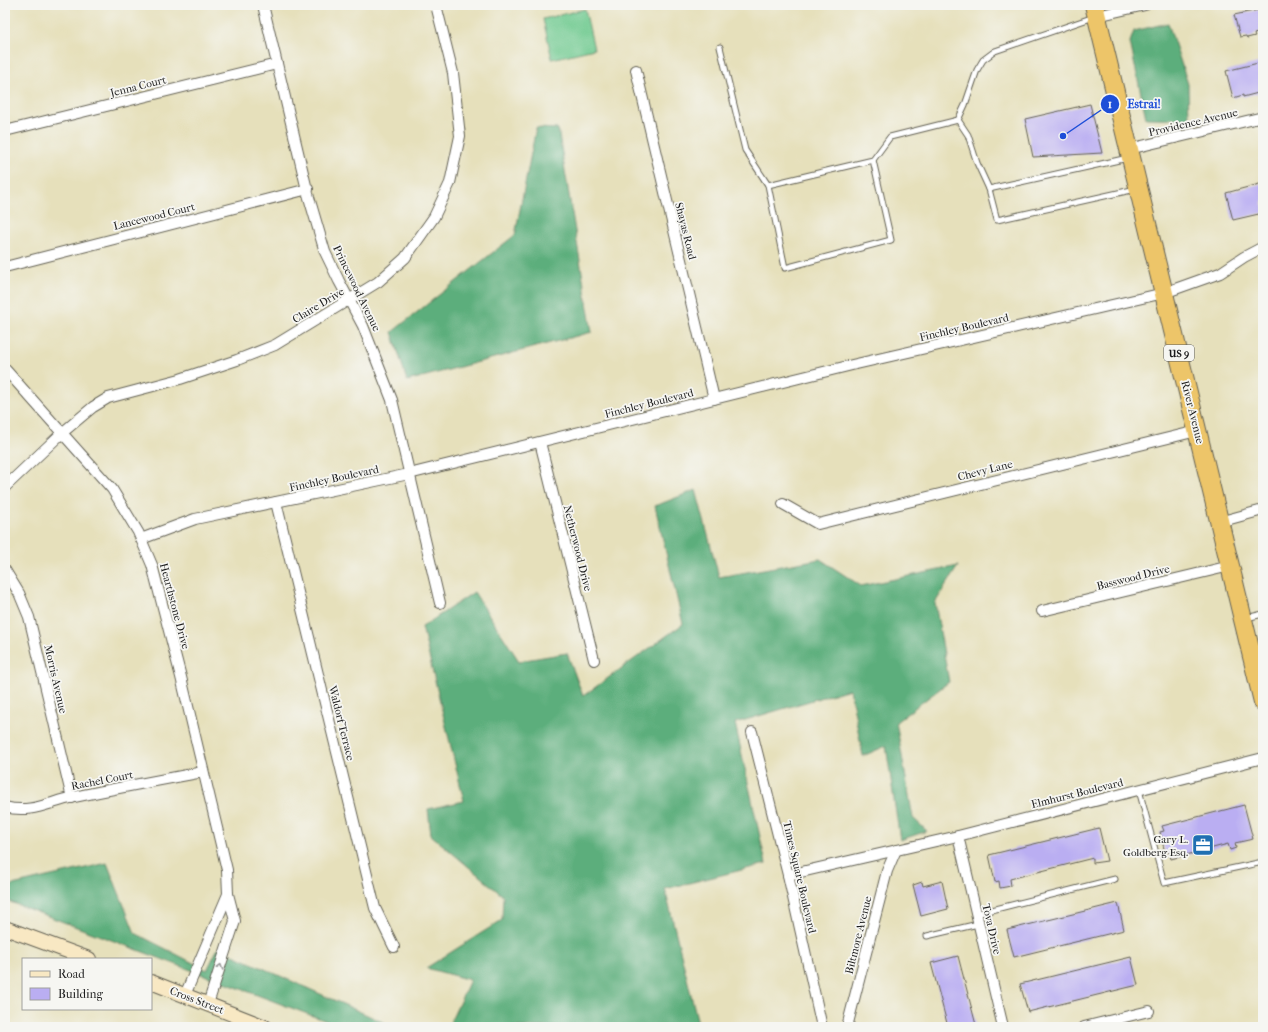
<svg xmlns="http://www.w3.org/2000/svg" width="1268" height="1032" viewBox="0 0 1268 1032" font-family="'IM FELL French Canon',serif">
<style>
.green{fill:#71ca91;stroke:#467356}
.forest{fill:#5cae7b;stroke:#3c654c}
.building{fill:#baaef2}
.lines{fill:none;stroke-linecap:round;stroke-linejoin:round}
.lane-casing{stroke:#636154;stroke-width:7}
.street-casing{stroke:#636154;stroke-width:12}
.secondary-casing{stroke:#636154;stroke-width:16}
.highway-casing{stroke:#636154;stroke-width:20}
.lane{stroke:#fff;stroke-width:5}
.street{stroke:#fff;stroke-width:10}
.secondary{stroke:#f8e8c3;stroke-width:14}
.highway{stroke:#edc569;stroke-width:18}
.oneway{stroke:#999}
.labels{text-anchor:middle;stroke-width:3.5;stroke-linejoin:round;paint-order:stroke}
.shield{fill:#f6f6f2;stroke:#5d5d5c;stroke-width:1}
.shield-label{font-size:10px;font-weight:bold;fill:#1c1c1c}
.street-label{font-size:11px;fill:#1c1c1c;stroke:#f6f6f2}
.poi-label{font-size:11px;fill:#1c1c1c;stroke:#f6f6f2;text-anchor:end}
.leader{fill:none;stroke:#1d4ed8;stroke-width:1.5}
.callout-dot{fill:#1d4ed8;stroke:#f6f6f2;stroke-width:1.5}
.mark-label{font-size:12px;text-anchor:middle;font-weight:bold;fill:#fff}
.callout-label{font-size:12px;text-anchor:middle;font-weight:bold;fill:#1d4ed8;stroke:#f6f6f2;stroke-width:3.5;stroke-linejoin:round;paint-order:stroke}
</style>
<rect width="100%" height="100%" fill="#f6f6f2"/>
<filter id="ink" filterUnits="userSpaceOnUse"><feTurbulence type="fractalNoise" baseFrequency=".025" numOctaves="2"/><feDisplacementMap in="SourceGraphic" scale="8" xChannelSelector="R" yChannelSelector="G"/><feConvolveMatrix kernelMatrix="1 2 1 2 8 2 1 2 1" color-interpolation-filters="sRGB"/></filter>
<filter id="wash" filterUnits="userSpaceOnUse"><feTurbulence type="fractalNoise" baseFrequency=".012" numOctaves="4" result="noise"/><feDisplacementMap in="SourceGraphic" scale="16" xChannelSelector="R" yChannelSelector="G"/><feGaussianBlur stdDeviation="0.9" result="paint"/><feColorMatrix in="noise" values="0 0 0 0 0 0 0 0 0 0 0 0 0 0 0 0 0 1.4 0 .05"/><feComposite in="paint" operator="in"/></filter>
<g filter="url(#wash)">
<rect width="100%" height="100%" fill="#e6e0bb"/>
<path class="green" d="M585 9 594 49 552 59 543 19Z"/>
<g class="forest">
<path d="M1168 23 1188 84 1189 119 1146 118 1130 42 1134 31Z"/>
<path d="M536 128 558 129 592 332 407 381 392 332 515 235Z"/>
<path d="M696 490 719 577 820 559 861 586 958 566 935 603 949 682 896 722 913 818 927 831 900 840 886 746 863 756 850 689 735 723 766 864 665 889 699 1027H448L470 980 426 968 502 920 503 896 431 835 428 809 464 801 422 627 474 592 519 661 567 653 583 696 683 624 655 506Z"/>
<path d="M107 863 135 933 207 970 218 948 394 1027H342L5 900V885L8 886Z"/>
</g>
<g id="blocks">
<g class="building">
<path d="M1263 9V31L1254 34 1255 36 1247 38 1246 36 1240 37 1234 15Z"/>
<path d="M1262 62 1263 68V90L1258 91V93L1243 97V95L1233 98 1226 71Z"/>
<path d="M1090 104 1102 153 1033 157 1025 119Z"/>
<path d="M1263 183V213L1233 220 1226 193Z"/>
<path d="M1244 805 1253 839 1235 843 1236 848 1230 850 1228 844 1171 859 1169 852 1165 853 1160 832 1164 831 1162 826Z"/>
<path d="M1099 828 1107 861 1093 863V858L1010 879 1011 886 1000 888 999 881 995 882 989 855Z"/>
<path d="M942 881 948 909 921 916 913 885 922 882 923 886Z"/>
<path d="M1118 903 1124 930 1014 957 1007 930Z"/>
<path d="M958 956 976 1025 970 1027H948L931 963Z"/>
<path d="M1131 957 1138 985 1028 1012 1020 984Z"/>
</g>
</g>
</g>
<g filter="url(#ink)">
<use href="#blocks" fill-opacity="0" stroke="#636154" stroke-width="1"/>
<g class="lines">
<g class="lane-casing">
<g id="lane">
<path d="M720 47 745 150 768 185 785 268 891 240 873 160"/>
<path d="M958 120 968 135 977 163 989 189 1128 158"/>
<path d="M768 185 873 160 890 137 958 120 965 105 977 70 983 60 995 51 1094 17"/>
<path d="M989 189 997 220 1136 189"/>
<path d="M1246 618 1263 614"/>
<path d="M1139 790 1164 883 1263 862"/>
<path d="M976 914 1115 879"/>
<path d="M927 936 978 924"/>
</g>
</g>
<g class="street-casing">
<g id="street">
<path d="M263 5 308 194 325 252 339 281 363 326 392 400 440 603"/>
<path d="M1097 16 1145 5"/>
<path d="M636 70 714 399"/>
<path d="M5 131 277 64"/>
<path d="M1129 149 1263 117"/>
<path d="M5 267 308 189"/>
<path d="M5 369 112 489 138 532 152 565 181 677 227 870 228 894 235 921 208 1004"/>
<path d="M540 442 594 660"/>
<path d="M5 487 62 433 93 407 108 398 180 379 237 360 275 345 378 282 405 258 434 217 450 183 460 136 453 73 436 5"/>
<path d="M276 502 375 908 394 947"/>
<path d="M783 504 818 524 1197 431"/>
<path d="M1219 522 1263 510"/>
<path d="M141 539 195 519 409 474 852 365 1164 293 1220 273 1244 257 1263 247"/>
<path d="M5 570 19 593 29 617 72 798"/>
<path d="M1042 611 1230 566"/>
<path d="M752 732 788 875 822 1027"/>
<path d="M5 807C31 814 49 802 74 797 117 788 160 780 203 772"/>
<path d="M958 836 1003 1027"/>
<path d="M788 875 958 836 1263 758"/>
<path d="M185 995 228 894"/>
<path d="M847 1027 887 871 896 850"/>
<path d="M1084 1027 1149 1011"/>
</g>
</g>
<g class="secondary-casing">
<g id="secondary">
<path d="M5 928 89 959"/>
<path d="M151 982 265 1027"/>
</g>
</g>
<g class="highway-casing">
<path id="highway" d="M1094 5 1263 702"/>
</g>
<use href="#lane" class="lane"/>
<use href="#street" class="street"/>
<use href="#secondary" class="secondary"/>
<use href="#highway" class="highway"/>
</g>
<defs><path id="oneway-chevron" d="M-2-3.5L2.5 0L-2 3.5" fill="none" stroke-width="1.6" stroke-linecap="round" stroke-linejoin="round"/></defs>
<use class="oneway" href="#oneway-chevron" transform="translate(220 967) rotate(-72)"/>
</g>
<defs>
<g id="office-square" transform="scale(1.15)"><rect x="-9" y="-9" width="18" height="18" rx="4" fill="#1f6fb2" stroke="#f6f6f2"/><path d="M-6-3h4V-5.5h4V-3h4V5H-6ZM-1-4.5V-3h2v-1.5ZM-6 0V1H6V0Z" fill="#fff"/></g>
</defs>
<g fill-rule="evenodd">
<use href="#office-square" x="1203" y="845"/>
</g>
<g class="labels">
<rect class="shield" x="1164" y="345" width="30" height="16" rx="3"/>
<g class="shield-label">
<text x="1179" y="357">US 9</text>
</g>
<g class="street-label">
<text transform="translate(138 86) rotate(-14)" y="4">Jenna Court</text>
<text transform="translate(1193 122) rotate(-13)" y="4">Providence Avenue</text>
<text transform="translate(154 216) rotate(-14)" y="4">Lancewood Court</text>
<text transform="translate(686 231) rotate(76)" y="4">Shayas Road</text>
<text transform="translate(357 288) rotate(64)" y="4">Princewood Avenue</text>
<text transform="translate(318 305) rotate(-31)" y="4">Claire Drive</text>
<text transform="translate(964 327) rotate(-13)" y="4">Finchley Boulevard</text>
<text transform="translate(649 403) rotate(-14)" y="4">Finchley Boulevard</text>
<text transform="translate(1193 412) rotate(76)" y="4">River Avenue</text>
<text transform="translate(985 470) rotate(-14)" y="4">Chevy Lane</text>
<text transform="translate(334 478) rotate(-12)" y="4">Finchley Boulevard</text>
<text transform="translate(578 548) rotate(76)" y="4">Netherwood Drive</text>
<text transform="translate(1133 577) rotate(-14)" y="4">Basswood Drive</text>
<text transform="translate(175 606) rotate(75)" y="4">Hearthstone Drive</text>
<text transform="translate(56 679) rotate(77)" y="4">Morris Avenue</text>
<text transform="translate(342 723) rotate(76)" y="4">Waldorf Terrace</text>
<text transform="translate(102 780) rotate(-11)" y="4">Rachel Court</text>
<text transform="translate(1077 793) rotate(-14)" y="4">Elmhurst Boulevard</text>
<text transform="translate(800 877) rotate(77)" y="4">Times Square Boulevard</text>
<text transform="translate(992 929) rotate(77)" y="4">Tova Drive</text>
<text transform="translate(858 935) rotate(-76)" y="4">Biltmore Avenue</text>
<text transform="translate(197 1000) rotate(21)" y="4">Cross Street</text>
</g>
<g class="poi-label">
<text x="1188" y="843">Gary L.<tspan x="1188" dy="13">Goldberg Esq.</tspan></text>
</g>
</g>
<path class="leader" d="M1063 136L1110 104"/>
<g class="callout-dot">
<circle cx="1063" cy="136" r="4"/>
<circle cx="1110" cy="104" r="10"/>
</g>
<g class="mark-label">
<text x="1110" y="108">1</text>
</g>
<g class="callout-label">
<text x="1144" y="108">Estrai!</text>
</g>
<rect width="1268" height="1032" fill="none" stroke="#f6f6f2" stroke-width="20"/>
<rect x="22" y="958" width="130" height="52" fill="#f6f6f2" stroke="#9f9f9c"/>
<rect x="30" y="971" width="20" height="6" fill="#f8e8c3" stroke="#9f9f9c"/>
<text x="58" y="978" font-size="12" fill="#1c1c1c">Road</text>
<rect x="30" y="988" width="20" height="12" fill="#baaef2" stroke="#9f9f9c"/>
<text x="58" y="998" font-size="12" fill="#1c1c1c">Building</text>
</svg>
